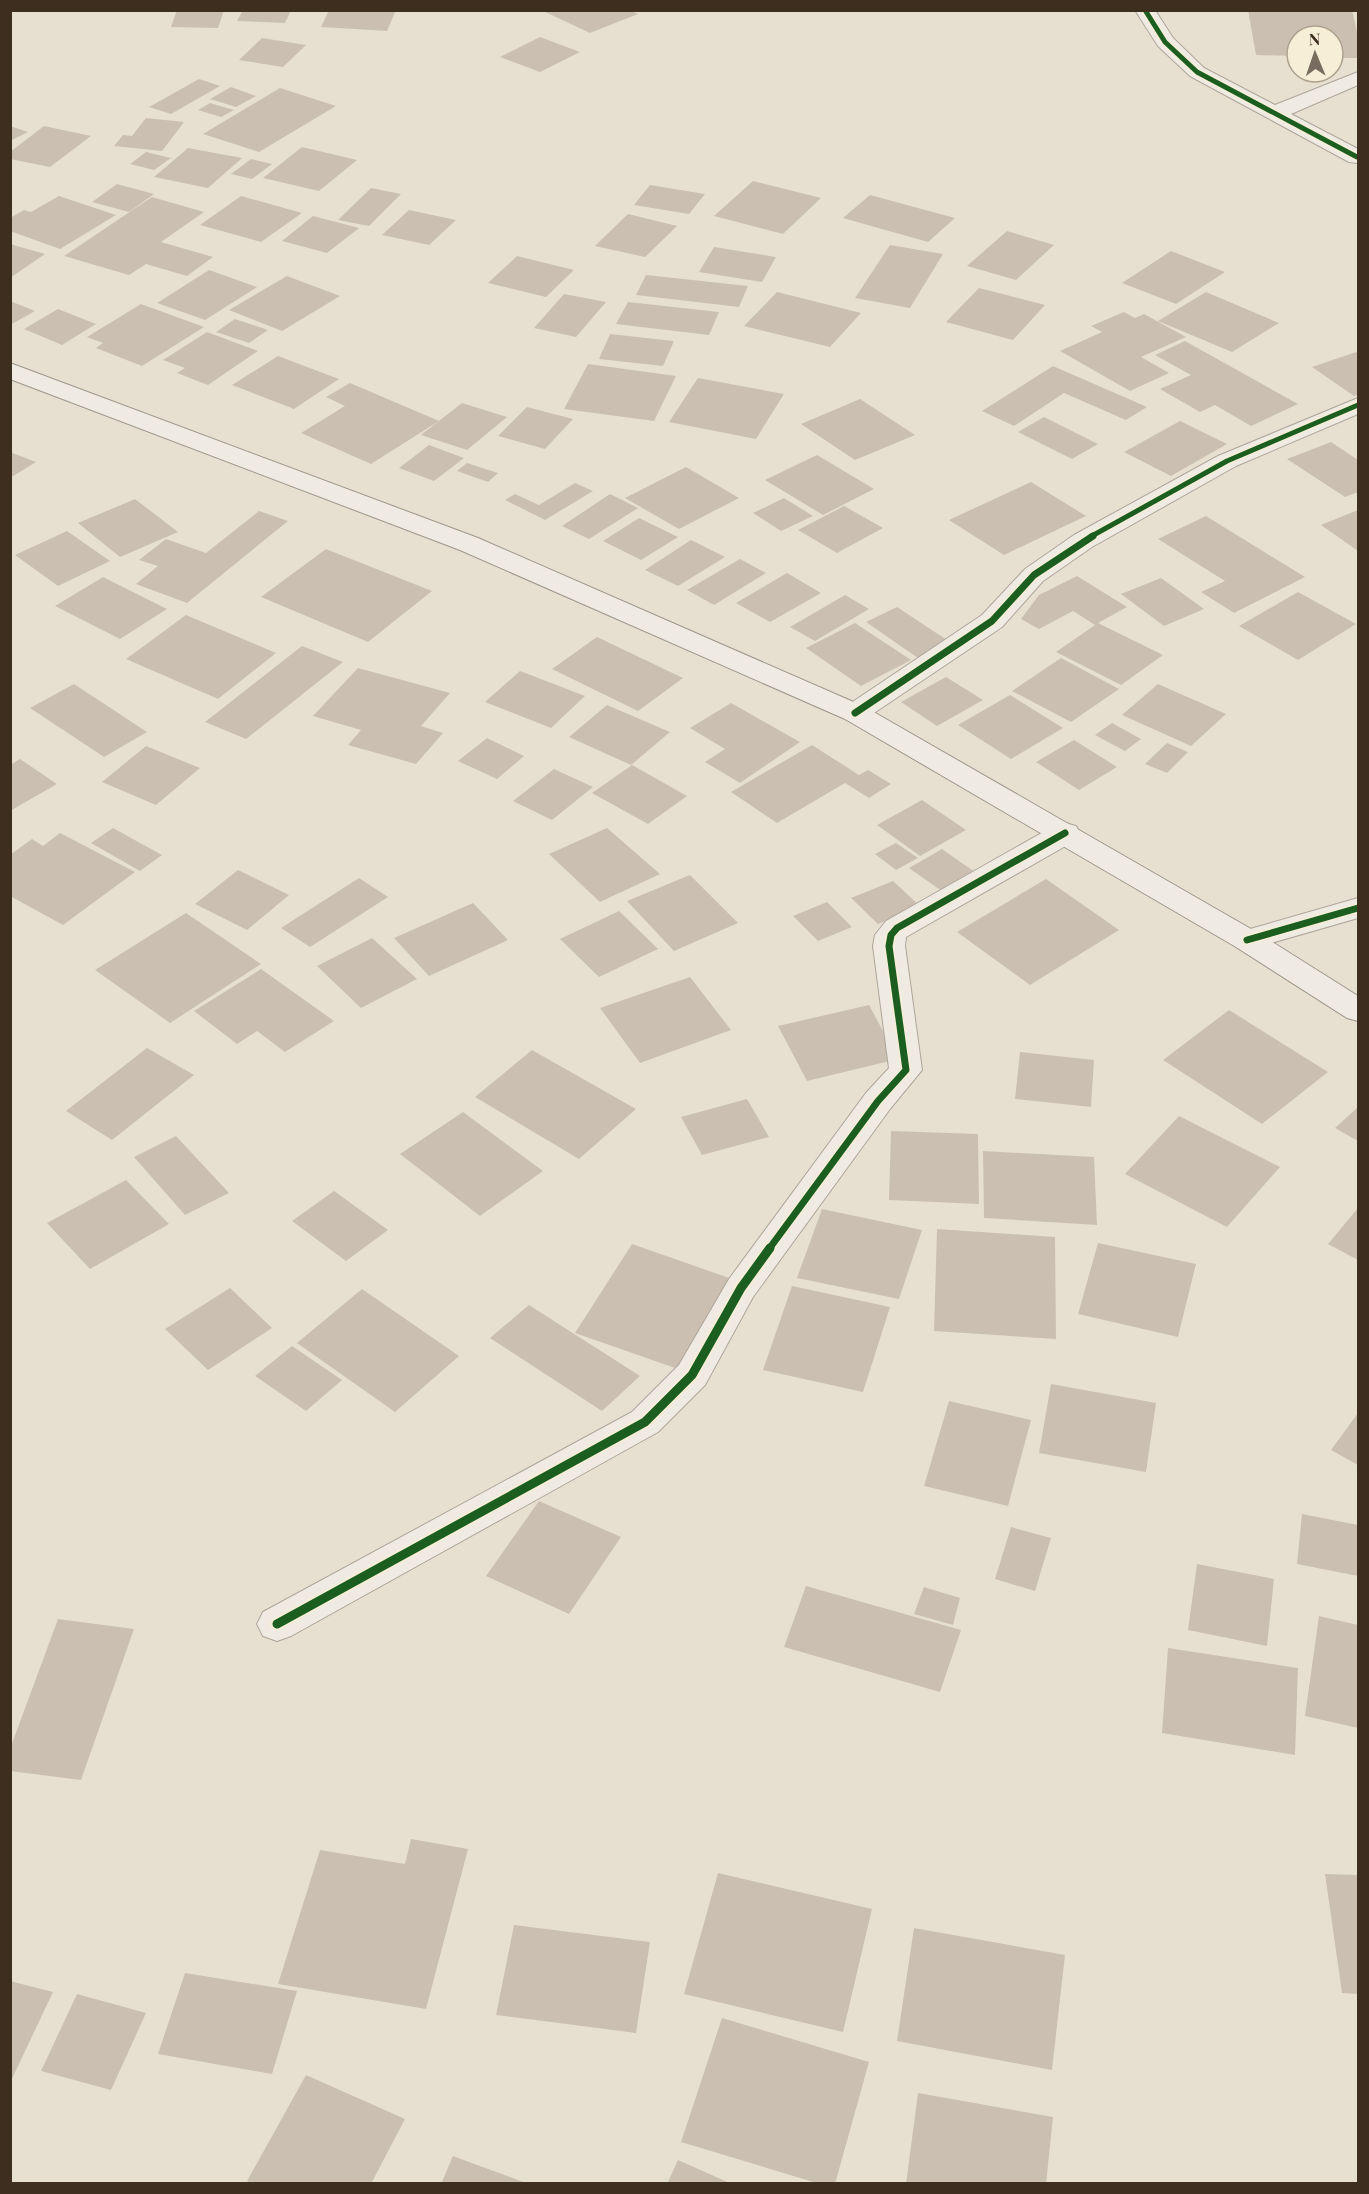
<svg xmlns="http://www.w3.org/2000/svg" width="1369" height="2194" viewBox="0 0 1369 2194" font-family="'Playfair Display',serif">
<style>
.building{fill:#cbbfb2}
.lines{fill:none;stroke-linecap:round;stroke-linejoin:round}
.minor-casing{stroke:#ada599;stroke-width:2}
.tertiary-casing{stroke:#ada599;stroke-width:2}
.secondary-casing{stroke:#9c958a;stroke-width:2}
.minor{fill:#efebe3;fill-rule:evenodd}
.tertiary{fill:#efebe3;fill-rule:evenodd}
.secondary{fill:#efebe3;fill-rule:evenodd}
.cycleway-far2-casing{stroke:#f7eed8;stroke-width:8}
.cycleway-far1-casing{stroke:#f7eed8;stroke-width:10}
.cycleway-casing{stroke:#f7eed8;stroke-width:13}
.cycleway-far2{stroke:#1b5e20;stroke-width:5}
.cycleway-far1{stroke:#1b5e20;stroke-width:7}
.cycleway{stroke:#1b5e20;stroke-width:9}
</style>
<rect width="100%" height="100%" fill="#e7e0d1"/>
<g class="building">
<path d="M177 10H224L218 28 171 27Z"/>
<path d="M243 10H291L285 23 237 21Z"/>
<path d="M329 10H396L387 31 321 27Z"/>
<path d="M541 10H629L638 14 590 33Z"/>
<path d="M1248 10H1352L1358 36V58H1333V36H1297V56L1256 55Z"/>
<path d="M540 37 580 52 540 72 500 57Z"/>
<path d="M262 38 306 45 283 67 239 60Z"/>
<path d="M199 79 220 86 171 114 149 107Z"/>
<path d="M231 87 256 96 236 107 210 99Z"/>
<path d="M280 88 336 106 259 152 203 134Z"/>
<path d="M210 103 234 110 221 117 198 110Z"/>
<path d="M146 118 184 122 162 151 114 146 123 135 132 136Z"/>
<path d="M10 126 28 132 10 141Z"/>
<path d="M44 126 91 136 50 167 10 159V152Z"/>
<path d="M302 147 357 160 319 191 263 178Z"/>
<path d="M188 148 242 158 208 188 154 177Z"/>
<path d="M146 152 171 158 154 170 130 164Z"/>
<path d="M251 159 272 164 252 179 231 174Z"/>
<path d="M753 181 821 198 783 234 714 216Z"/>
<path d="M117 184 154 194 129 212 92 202Z"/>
<path d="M650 185 705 194 689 214 634 205Z"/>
<path d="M371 188 401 194 369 226 338 220Z"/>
<path d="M870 195 955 218 928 242 843 218Z"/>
<path d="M59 196 116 215 60 249 10 231V218L24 210 31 212Z"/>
<path d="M241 196 302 213 261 242 200 225Z"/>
<path d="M152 197 204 212 161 242 213 257 187 276 146 264 129 275 64 256Z"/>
<path d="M409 210 456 220 429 245 382 235Z"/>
<path d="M628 214 677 226 645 257 595 246Z"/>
<path d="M313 216 359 228 327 253 282 241Z"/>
<path d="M1007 231 1054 245 1016 280 967 266Z"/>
<path d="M10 244 45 254 10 278Z"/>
<path d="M890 245 943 254 910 308 855 298Z"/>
<path d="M714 247 776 257 762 282 699 272Z"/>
<path d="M1171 251 1225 272 1176 304 1122 283Z"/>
<path d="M517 256 574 270 546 297 488 283Z"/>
<path d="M209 270 257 287 205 320 157 303Z"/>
<path d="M646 275 748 286 739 307 636 295Z"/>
<path d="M287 276 340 296 282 331 229 310Z"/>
<path d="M979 288 1045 305 1013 340 946 322Z"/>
<path d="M777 292 861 313 830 347 744 326Z"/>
<path d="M1206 292 1279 323 1232 352 1158 321Z"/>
<path d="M564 294 606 302 576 337 534 328Z"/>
<path d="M10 301 35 311 10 325Z"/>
<path d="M628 302 719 312 709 335 616 324Z"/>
<path d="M141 304 204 327 142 366 96 348 103 343 87 337Z"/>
<path d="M58 309 96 324 62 345 24 329Z"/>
<path d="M1124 312 1135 318 1144 314 1186 337 1141 357 1169 373 1130 391 1060 351 1102 332 1091 326Z"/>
<path d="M235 319 268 330 249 343 216 332Z"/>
<path d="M207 332 258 351 208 385 177 373 185 368 163 360Z"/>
<path d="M610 334 674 341 663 366 599 359Z"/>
<path d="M1185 341 1298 404 1251 426 1215 405 1200 412 1160 389 1191 375 1155 355Z"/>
<path d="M1356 352 1358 354V394L1354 396 1312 367Z"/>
<path d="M278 356 339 379 294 409 232 385Z"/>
<path d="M588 364 676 376 654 421 564 409Z"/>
<path d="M1053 366 1147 407 1126 420 1064 393 1014 426 982 411Z"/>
<path d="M698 378 784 394 756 439 669 422Z"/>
<path d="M350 383 439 421 371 464 301 433 345 406 326 397Z"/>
<path d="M860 399 915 435 855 460 801 424Z"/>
<path d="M462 403 507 417 467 450 421 435Z"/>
<path d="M527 407 573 419 545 449 498 436Z"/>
<path d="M1044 417 1098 444 1072 459 1018 432Z"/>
<path d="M1180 421 1227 444 1171 476 1124 452Z"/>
<path d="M1331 442 1358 460V492L1345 497 1287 459Z"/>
<path d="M429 445 464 458 434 481 399 468Z"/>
<path d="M10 452 36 462 10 478Z"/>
<path d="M817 455 874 489 823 515 765 480Z"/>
<path d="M467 463 498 473 488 482 457 471Z"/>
<path d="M686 467 739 498 679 529 625 498Z"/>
<path d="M1031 482 1086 516 1004 555 949 520Z"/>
<path d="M575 483 593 491 545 520 505 500 515 494 539 505Z"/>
<path d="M610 494 638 508 589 539 562 526Z"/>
<path d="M784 498 813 516 781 531 753 513Z"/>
<path d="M135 499 178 532 120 557 78 523Z"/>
<path d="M844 506 883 528 837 553 798 530Z"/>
<path d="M1358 510V551L1321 525Z"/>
<path d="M259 511 288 521 187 603 136 584 158 566 139 560 166 539 206 553Z"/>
<path d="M1206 516 1305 577 1234 613 1201 592 1225 581 1158 539Z"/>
<path d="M639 518 678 537 641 560 603 541Z"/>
<path d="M67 531 110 561 58 586 15 555Z"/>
<path d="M691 540 725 557 678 586 645 570Z"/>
<path d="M326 549 432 591 368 642 261 597Z"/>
<path d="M740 559 766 573 714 605 687 590Z"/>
<path d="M787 573 821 593 770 622 736 603Z"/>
<path d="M1077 576 1127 607 1098 623 1163 655 1121 685 1056 652 1095 625 1073 611 1039 629 1021 619 1039 595Z"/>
<path d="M103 577 167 609 120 639 55 606Z"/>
<path d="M1161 578 1204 609 1164 626 1121 594Z"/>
<path d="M1298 592 1356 624 1298 660 1239 626Z"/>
<path d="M845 595 869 609 815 641 790 627Z"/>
<path d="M897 607 950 642 918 658 866 622Z"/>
<path d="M186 615 276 653 218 699 126 659Z"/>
<path d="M855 623 911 660 861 686 806 648Z"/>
<path d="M597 637 683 678 638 711 552 669Z"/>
<path d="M302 646 343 662 246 739 205 722Z"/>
<path d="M1061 658 1119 689 1071 722 1012 691Z"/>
<path d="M358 668 450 693 421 726 443 733 416 764 348 745 361 730 313 716Z"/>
<path d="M520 671 585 696 551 728 485 702Z"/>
<path d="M946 677 983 700 937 726 901 702Z"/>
<path d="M74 684 147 732 104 757 30 708Z"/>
<path d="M1158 684 1226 714 1191 746 1122 715Z"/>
<path d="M1010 695 1063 728 1011 759 958 725Z"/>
<path d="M731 703 800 742 740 783 705 762 725 749 690 728Z"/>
<path d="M607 705 670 732 631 765 569 737Z"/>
<path d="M1112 723 1141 739 1125 751 1095 735Z"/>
<path d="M487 738 524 756 497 779 458 761Z"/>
<path d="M1074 740 1117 767 1079 790 1036 762Z"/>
<path d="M1167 743 1188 752 1167 773 1145 764Z"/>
<path d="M812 745 859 775 868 770 891 784 869 798 845 783 777 823 731 792Z"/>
<path d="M146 746 200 768 156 805 102 782Z"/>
<path d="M20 759 57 784 10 811V765Z"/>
<path d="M632 765 687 796 648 824 592 793Z"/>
<path d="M554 769 593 787 552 820 513 801Z"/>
<path d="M922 800 966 830 920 856 877 825Z"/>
<path d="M113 828 162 855 140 871 91 843Z"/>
<path d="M607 828 660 874 600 902 549 854Z"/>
<path d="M60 833 135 872 63 925 10 896V855L32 839 43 846Z"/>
<path d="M896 843 918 858 896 870 875 854Z"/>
<path d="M942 849 979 875 946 894 909 868Z"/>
<path d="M238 870 289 895 247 930 195 904Z"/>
<path d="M690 875 738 923 674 951 627 901Z"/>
<path d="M359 878 388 897 310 947 281 928Z"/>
<path d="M1046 879 1119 930 1030 985 957 932Z"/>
<path d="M893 881 921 907 878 924 851 898Z"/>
<path d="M827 902 852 927 818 941 793 916Z"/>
<path d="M473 903 508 940 429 976 394 938Z"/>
<path d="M619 911 658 949 599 977 560 939Z"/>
<path d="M186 913 261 964 170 1023 95 970Z"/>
<path d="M372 938 417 979 361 1008 317 966Z"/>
<path d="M261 969 334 1021 285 1052 257 1031 237 1044 194 1011Z"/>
<path d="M690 977 731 1030 640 1063 600 1008Z"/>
<path d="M869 1005 898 1059 807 1081 778 1026Z"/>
<path d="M1229 1010 1328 1072 1262 1124 1163 1060Z"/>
<path d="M147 1048 194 1075 112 1140 66 1111Z"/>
<path d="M532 1050 636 1109 579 1159 475 1097Z"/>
<path d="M1020 1052 1094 1060 1091 1107 1015 1099Z"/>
<path d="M747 1099 769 1137 702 1155 681 1117Z"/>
<path d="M1358 1107V1141L1335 1128Z"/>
<path d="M463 1112 543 1171 480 1216 400 1154Z"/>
<path d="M1179 1116 1280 1167 1227 1227 1125 1174Z"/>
<path d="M891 1131 978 1134 979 1204 889 1200Z"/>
<path d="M176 1136 229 1193 185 1215 134 1157Z"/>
<path d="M983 1151 1094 1157 1097 1225 984 1218Z"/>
<path d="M126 1180 169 1224 90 1269 47 1223Z"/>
<path d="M334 1191 388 1230 346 1261 292 1221Z"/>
<path d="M1358 1208V1260L1328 1244Z"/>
<path d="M822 1209 922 1230 899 1299 797 1278Z"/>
<path d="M937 1229 1055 1237 1056 1339 934 1331Z"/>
<path d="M1098 1243 1196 1264 1178 1337 1078 1314Z"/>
<path d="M632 1244 732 1279 678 1369 575 1333Z"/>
<path d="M792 1286 890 1307 863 1392 763 1370Z"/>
<path d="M230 1288 272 1328 208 1370 165 1329Z"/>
<path d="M362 1289 459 1356 395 1412 297 1343Z"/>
<path d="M529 1305 640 1376 602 1411 490 1338Z"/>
<path d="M292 1346 342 1380 306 1411 255 1376Z"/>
<path d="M1051 1384 1156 1403 1146 1472 1039 1453Z"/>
<path d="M949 1401 1031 1420 1008 1506 924 1486Z"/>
<path d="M1358 1413V1465L1331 1450Z"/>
<path d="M539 1501 621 1537 569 1614 486 1576Z"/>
<path d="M1302 1514 1358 1525V1576L1297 1564Z"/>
<path d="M1011 1527 1051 1538 1035 1591 995 1579Z"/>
<path d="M1197 1564 1274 1579 1267 1646 1188 1630Z"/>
<path d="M806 1586 961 1630 940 1692 784 1647Z"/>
<path d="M924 1587 960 1598 953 1625 914 1614Z"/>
<path d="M1319 1616 1358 1625V1728L1305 1716Z"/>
<path d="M58 1619 134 1629 81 1780 10 1771V1749Z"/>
<path d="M1168 1648 1298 1668 1295 1755 1162 1733Z"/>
<path d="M411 1839 468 1849 426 2009 278 1984 320 1850 405 1864Z"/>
<path d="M718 1873 872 1909 843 2032 684 1994Z"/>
<path d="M1325 1874 1358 1875V1994L1342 1993Z"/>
<path d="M514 1925 650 1942 636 2033 496 2015Z"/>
<path d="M914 1928 1065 1955 1052 2070 897 2041Z"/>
<path d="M185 1973 297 1991 272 2074 158 2054Z"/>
<path d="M10 1981 53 1992 10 2083Z"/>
<path d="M77 1994 146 2013 111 2090 41 2071Z"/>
<path d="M722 2018 869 2062 835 2184H820L681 2142Z"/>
<path d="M306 2075 405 2119 371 2184H252L247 2181Z"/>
<path d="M918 2093 1053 2117 1046 2184H906Z"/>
<path d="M453 2156 526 2183V2184H441Z"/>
<path d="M678 2160 732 2184H667Z"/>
</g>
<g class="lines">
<g class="minor-casing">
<g id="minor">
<path d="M1135 10H1155L1173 38 1204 68 1275 105 1358 72V85L1291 114 1358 149V163L1349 162 1190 76 1158 46Z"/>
<path d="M1358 398V414L1236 466 1092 547 1043 581 1002 627 865 719 855 722 845 719 841 713 845 707 982 615 1025 569 1074 535 1218 456Z"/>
<path d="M1065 823 1076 826 1080 833 1076 840 906 937 905 946 922 1070 890 1109 753 1297 705 1385 658 1432 291 1636 277 1641 263 1636 257 1624 263 1612 632 1412 679 1365 729 1279 866 1093 889 1068 873 946 875 935 886 921 1054 826Z"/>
</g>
</g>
<g class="tertiary-casing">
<path id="tertiary" d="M1358 898V918L1247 950 1236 947 1231 940 1236 933Z"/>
</g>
<g class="secondary-casing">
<path id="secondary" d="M10 363 478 538 865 707 1258 933 1358 996V1021L1347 1018 1236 947 845 719 460 550 10 379Z"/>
</g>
<use href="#minor" class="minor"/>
<use href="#tertiary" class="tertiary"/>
<use href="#secondary" class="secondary"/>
<g class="cycleway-far2-casing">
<g id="cycleway-far2">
<path d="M1145 10 1165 42 1197 72 1357 157"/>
<path d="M1090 537 1227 461 1358 405"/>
</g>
</g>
<g class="cycleway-far1-casing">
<g id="cycleway-far1">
<path d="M855 713 992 621 1034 575 1093 536"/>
<path d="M1247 940 1358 908"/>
<path d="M769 1249 878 1101 906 1070 889 946 891 935 897 928 1065 833"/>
</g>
</g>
<g class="cycleway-casing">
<path id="cycleway" d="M277 1624 645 1422 692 1375 741 1288 770 1248"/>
</g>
<use href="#cycleway-far2" class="cycleway-far2"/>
<use href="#cycleway-far1" class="cycleway-far1"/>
<use href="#cycleway" class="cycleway"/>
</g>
<rect width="1369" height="2194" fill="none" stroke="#3d2e20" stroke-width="24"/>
<g transform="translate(1315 54) rotate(358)"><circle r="28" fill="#f7eed8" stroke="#ada18e" stroke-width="1.5"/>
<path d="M0-4.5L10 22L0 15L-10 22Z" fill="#786c5e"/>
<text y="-9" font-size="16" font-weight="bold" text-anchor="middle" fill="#3d2e20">N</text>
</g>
</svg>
